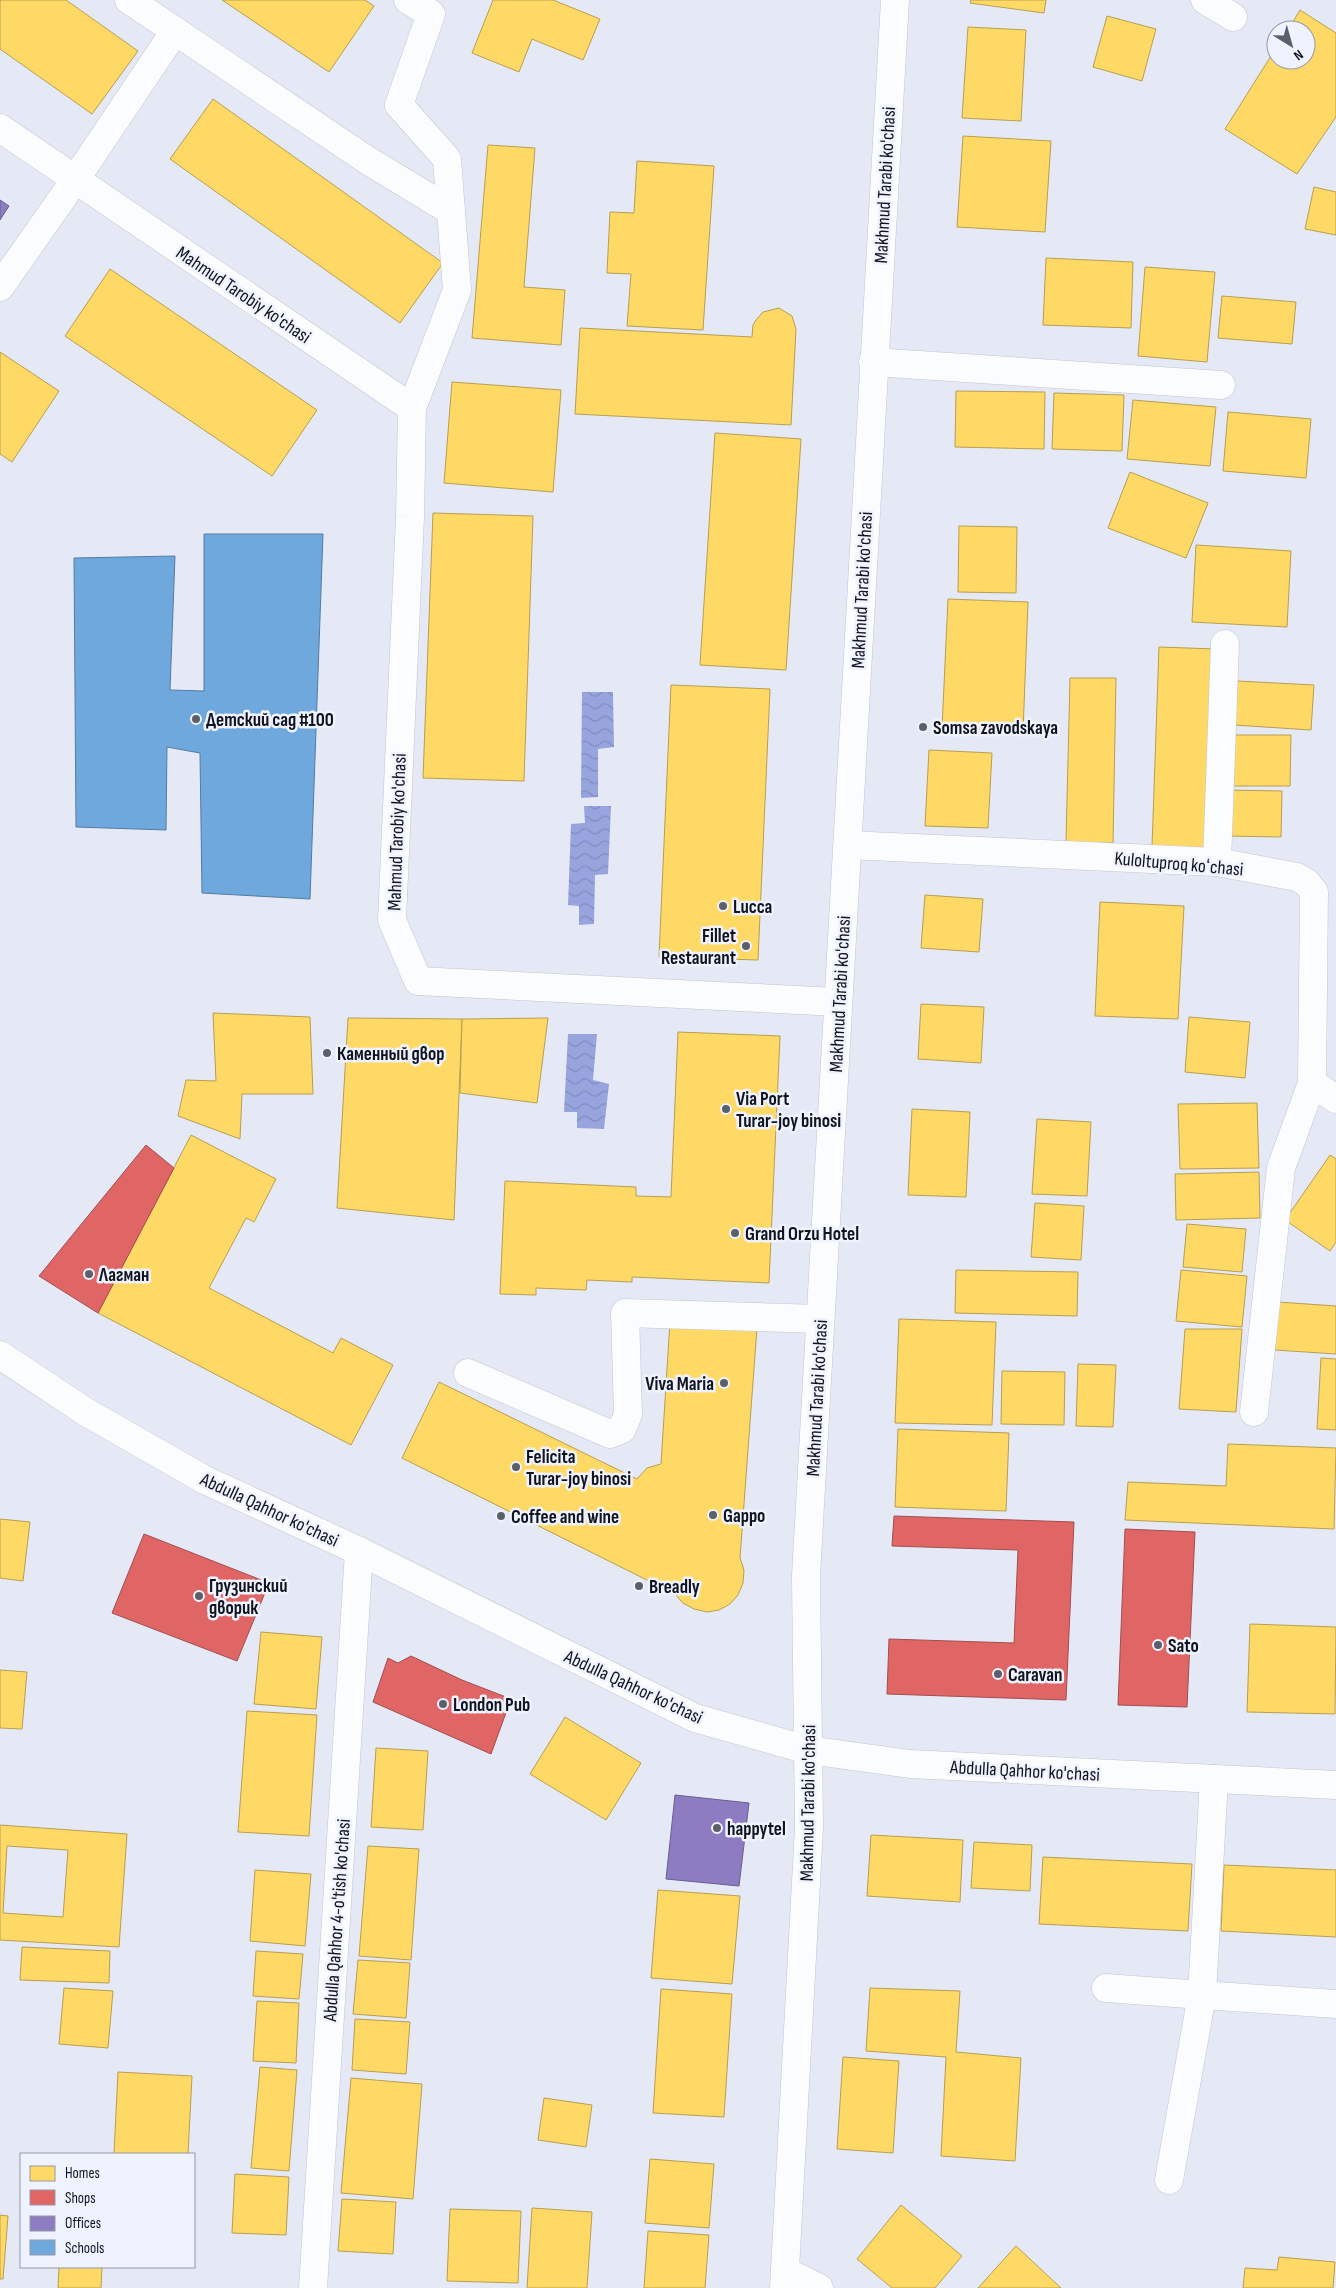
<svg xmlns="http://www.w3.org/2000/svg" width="1336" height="2288" viewBox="0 0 1336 2288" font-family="'Sofia Sans Condensed',sans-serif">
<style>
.water{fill:url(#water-waves)}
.homes{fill:#ffd966;stroke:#b89e50;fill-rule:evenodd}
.shops{fill:#e06666;stroke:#a24d50}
.offices{fill:#8e7cc3;stroke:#685d92}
.schools{fill:#6fa8dc;stroke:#537ca3}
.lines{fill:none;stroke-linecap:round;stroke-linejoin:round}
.minor-casing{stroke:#c2c5d0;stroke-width:29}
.minor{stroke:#fbfcfe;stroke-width:28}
.poi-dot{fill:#5b5f6a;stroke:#eff2ff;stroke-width:2}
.labels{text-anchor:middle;stroke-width:5;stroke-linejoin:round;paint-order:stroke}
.street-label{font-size:19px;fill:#11141e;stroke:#eff2ff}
.poi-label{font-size:19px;font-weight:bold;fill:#11141e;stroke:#eff2ff;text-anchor:start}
</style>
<defs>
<pattern id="water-waves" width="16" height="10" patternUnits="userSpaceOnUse" patternTransform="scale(1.25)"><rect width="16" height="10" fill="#97a4de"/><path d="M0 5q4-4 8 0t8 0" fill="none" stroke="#818cbe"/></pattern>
</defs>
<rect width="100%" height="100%" fill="#e5e9f6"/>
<g class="water">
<path d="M582 692H613L614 747 598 749V797L581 798Z"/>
<path d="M584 806H611L608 874 595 875 594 924 579 925V906L568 905 571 824 585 823Z"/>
<path d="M568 1034H597L593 1080 609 1084 604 1129 577 1128V1112H564Z"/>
</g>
<g class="homes">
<path d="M0 0H66L138 51 92 114 0 49Z"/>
<path d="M222 0H365L374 6 329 72Z"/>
<path d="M493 0H553L600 19 583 60 532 39 519 72 472 53Z"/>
<path d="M971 0H1046L1044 13 970 3Z"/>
<path d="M1300 10 1336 33V117L1297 174 1225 129 1276 48V60H1306V30H1288Z"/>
<path d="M1107 16 1156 29 1142 81 1093 67Z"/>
<path d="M968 27 1026 30 1021 121 962 118Z"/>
<path d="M213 99 443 263 400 323 170 159Z"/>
<path d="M963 136 1051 141 1045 232 957 227Z"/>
<path d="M488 145 535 148 524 287 565 290 561 345 472 338Z"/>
<path d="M637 161 714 166 703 330 627 326 631 274 607 273 610 212 634 213Z"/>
<path d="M1314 187 1336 192V235L1305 229Z"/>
<path d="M1046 258 1133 262 1131 328 1043 325Z"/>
<path d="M1145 267 1215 272 1207 362 1138 356Z"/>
<path d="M110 269 317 410 272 476 65 336Z"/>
<path d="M1222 296 1296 302 1292 344 1218 338Z"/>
<path d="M779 308 792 316 796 329 791 425 575 414 580 328 752 337 753 325 756 320 763 312Z"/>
<path d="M0 352 59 391 12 462 0 454Z"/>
<path d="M452 382 561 390 553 492 444 483Z"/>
<path d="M956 391 1045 392 1044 449 955 447Z"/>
<path d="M1054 393 1124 395 1122 451 1052 449Z"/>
<path d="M1133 400 1216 407 1210 466 1127 459Z"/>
<path d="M1228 412 1311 419 1306 478 1223 471Z"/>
<path d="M715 433 801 439 786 670 700 665Z"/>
<path d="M1130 472 1208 503 1186 558 1108 528Z"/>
<path d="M433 513 533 516 524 781 423 778Z"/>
<path d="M959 526 1017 527 1016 593 958 592Z"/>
<path d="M1196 545 1291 551 1287 627 1192 622Z"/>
<path d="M948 599 1028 602 1023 732 942 729Z"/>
<path d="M1159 647 1216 649 1208 849 1152 847Z"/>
<path d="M1070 678H1116L1113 843 1066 842Z"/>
<path d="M1237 681 1314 685 1311 730 1234 725Z"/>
<path d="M671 685 770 689 758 960 659 957Z"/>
<path d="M1227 735H1291L1290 786H1227Z"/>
<path d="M929 750 992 753 988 828 925 826Z"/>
<path d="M1227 790 1282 791 1281 837 1226 836Z"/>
<path d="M925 895 983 899 979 952 921 948Z"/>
<path d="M1100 902 1184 906 1178 1019 1095 1016Z"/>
<path d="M921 1004 984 1007 981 1063 918 1059Z"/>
<path d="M213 1013 310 1017 313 1094H242L240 1139 178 1116 186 1080 216 1081Z"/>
<path d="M1189 1017 1250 1022 1245 1078 1185 1072Z"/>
<path d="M348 1018 462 1019 454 1220 337 1208Z"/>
<path d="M548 1018 537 1103 460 1093 462 1019Z"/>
<path d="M678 1032 780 1036 769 1283 632 1277V1282L587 1280 586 1290 536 1288V1295L500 1294 505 1181 636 1187V1196L671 1197Z"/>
<path d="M1257 1103 1259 1168 1180 1169 1178 1104Z"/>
<path d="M912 1109 970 1112 966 1197 908 1195Z"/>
<path d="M1037 1119 1091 1122 1087 1196 1032 1194Z"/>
<path d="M191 1135 276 1179 254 1222 246 1218 209 1288 333 1353 341 1338 393 1365 351 1445 98 1313Z"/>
<path d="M1330 1155 1336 1159V1242L1330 1251 1285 1220Z"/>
<path d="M1259 1172 1260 1218 1176 1220 1175 1174Z"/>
<path d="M1035 1203 1084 1206 1081 1260 1031 1257Z"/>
<path d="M1187 1224 1246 1229 1242 1272 1183 1267Z"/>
<path d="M956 1270 1078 1272 1077 1316 955 1313Z"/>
<path d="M1181 1270 1247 1276 1242 1327 1176 1321Z"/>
<path d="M1278 1302 1336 1306V1354L1275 1350Z"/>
<path d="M899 1319 996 1322 992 1425 895 1423Z"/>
<path d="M670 1322 757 1328 740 1558 744 1570 743 1583 738 1595 730 1604 719 1610 707 1612 694 1609 683 1603 675 1594 402 1458 439 1382 637 1479 647 1468 661 1464Z"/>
<path d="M1185 1329H1242L1236 1412 1179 1409Z"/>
<path d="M1321 1358 1336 1359V1430L1317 1429Z"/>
<path d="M1078 1364 1116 1365 1113 1427 1076 1426Z"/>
<path d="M1002 1371 1065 1372 1064 1425 1001 1424Z"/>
<path d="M898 1429 1009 1433 1006 1511 895 1507Z"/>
<path d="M1228 1444 1336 1448 1334 1529 1125 1520 1128 1482 1226 1486Z"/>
<path d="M0 1519 30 1522 23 1581 0 1578Z"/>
<path d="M1250 1624 1336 1627 1335 1714 1247 1712Z"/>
<path d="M261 1632 322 1637 316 1709 254 1704Z"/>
<path d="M0 1670 27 1672 22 1729 0 1728Z"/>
<path d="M247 1711 317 1715 309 1836 238 1832Z"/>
<path d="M565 1717 641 1763 606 1820 530 1774Z"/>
<path d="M376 1748 428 1751 423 1830 371 1827Z"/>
<path d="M0 1825 127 1834 119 1947 0 1940ZM7 1846 68 1850 63 1917 3 1913Z"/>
<path d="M871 1835 963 1840 960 1902 867 1896Z"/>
<path d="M974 1842 1032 1845 1030 1891 971 1888Z"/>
<path d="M368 1846 419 1849 411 1960 359 1956Z"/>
<path d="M1043 1857 1192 1864 1188 1931 1039 1924Z"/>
<path d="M1224 1865 1336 1870V1937L1221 1931Z"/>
<path d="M255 1870 311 1874 305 1946 250 1941Z"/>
<path d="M658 1890 740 1896 732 1984 651 1978Z"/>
<path d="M22 1947 110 1951 109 1983 20 1980Z"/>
<path d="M256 1951 303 1954 299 1999 253 1996Z"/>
<path d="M358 1960 410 1963 406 2018 353 2014Z"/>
<path d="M64 1988 113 1991 108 2048 59 2044Z"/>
<path d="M870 1988 960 1991 956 2052 1021 2058 1015 2161 941 2156 946 2057 866 2051Z"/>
<path d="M661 1989 732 1994 724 2117 653 2113Z"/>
<path d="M257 2001 299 2003 296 2063 253 2061Z"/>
<path d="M355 2019 410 2022 406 2074 352 2070Z"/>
<path d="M843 2057 899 2061 893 2153 837 2149Z"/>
<path d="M260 2067 297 2070 289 2171 251 2168Z"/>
<path d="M118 2072 192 2076 188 2154H114Z"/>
<path d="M351 2078 422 2084 413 2199 341 2193Z"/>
<path d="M544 2098 592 2105 586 2147 538 2140Z"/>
<path d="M650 2159 714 2164 709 2228 645 2223Z"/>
<path d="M235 2174 289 2177 286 2235 232 2233Z"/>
<path d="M342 2199 396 2202 393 2254 338 2251Z"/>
<path d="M901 2205 962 2256 935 2288H892L857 2259Z"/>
<path d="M532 2208 592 2212 587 2288H527Z"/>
<path d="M450 2209 521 2211 518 2283 447 2281Z"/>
<path d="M0 2215 8 2216 3 2279H0Z"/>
<path d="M648 2231 709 2235 705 2288H644Z"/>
<path d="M1016 2246 1061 2288H978Z"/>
<path d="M1279 2257 1335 2262 1333 2288H1243L1245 2268 1277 2270Z"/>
<path d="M59 2267H102L101 2288H58Z"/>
</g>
<g class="shops">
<path d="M146 1145 174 1168 98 1313 39 1276Z"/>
<path d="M894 1516 1074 1522 1066 1700 887 1694 889 1639 1014 1643 1018 1550 892 1546Z"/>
<path d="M1125 1529 1195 1532 1187 1707 1118 1705Z"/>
<path d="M144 1534 269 1583 237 1661 112 1613Z"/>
<path d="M411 1656 462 1680 511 1699 491 1754 373 1702 388 1658 398 1663Z"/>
</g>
<g class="offices">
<path d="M0 200 9 206 0 220Z"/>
<path d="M675 1795 749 1803 739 1886 666 1879Z"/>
</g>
<path class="schools" d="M204 534H323L310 899 202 893 200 753 167 747 166 830 76 827 74 558 175 556 170 690 204 691Z"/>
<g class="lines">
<g class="minor-casing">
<g id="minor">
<path d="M129 0 367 160 451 211"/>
<path d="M408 0 431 14 399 105 447 159 457 290 412 408 410 517 392 920 418 981 838 1002"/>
<path d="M1205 0 1233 17"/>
<path d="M0 128 412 408"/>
<path d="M0 287 75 180 175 31"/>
<path d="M873 362 1221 385"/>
<path d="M848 845 1217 862 1297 877 1307 883 1314 892 1312 1083 1336 1099"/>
<path d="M1217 862 1225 644"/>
<path d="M0 1355 86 1412 205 1480 359 1551 695 1718 808 1750 910 1764 1336 1785"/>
<path d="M468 1373 610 1434 622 1429 628 1414 625 1313 820 1319"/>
<path d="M1254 1412 1281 1168 1312 1083"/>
<path d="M1214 1779 1202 1995 1336 2004"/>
<path d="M1106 1988 1202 1995 1169 2180"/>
<path d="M785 2271 819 2288"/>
<path d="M313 2288 359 1551"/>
<path d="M784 2288 809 1827 806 1576 895 0"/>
</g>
</g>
<use href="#minor" class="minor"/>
</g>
<g class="poi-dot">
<circle cx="196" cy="719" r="5"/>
<circle cx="923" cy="727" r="5"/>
<circle cx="723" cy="906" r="5"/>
<circle cx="746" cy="946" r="5"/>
<circle cx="327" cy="1053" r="5"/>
<circle cx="726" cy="1109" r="5"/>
<circle cx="735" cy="1233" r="5"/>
<circle cx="89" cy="1274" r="5"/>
<circle cx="724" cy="1383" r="5"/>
<circle cx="516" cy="1467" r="5"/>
<circle cx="713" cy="1515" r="5"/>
<circle cx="501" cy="1516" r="5"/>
<circle cx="639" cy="1586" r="5"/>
<circle cx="199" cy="1596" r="5"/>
<circle cx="1158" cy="1645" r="5"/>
<circle cx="998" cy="1674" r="5"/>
<circle cx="443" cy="1704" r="5"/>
<circle cx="717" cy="1828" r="5"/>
</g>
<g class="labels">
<g class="street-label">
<text transform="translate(884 185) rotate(-87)" y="7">Makhmud Tarabi ko'chasi</text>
<text transform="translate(244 294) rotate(34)" y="7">Mahmud Tarobiy ko'chasi</text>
<text transform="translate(861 590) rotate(-87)" y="7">Makhmud Tarabi ko'chasi</text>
<text transform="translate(396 832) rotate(-88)" y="7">Mahmud Tarobiy ko'chasi</text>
<text transform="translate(1179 863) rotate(5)" y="7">Kuloltuproq koʻchasi</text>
<text transform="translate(839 994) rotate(-87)" y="7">Makhmud Tarabi ko'chasi</text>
<text transform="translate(816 1398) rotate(-87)" y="7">Makhmud Tarabi ko'chasi</text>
<text transform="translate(270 1509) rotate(25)" y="7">Abdulla Qahhor ko'chasi</text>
<text transform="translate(634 1686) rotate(25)" y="7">Abdulla Qahhor ko'chasi</text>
<text transform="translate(1025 1770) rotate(3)" y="7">Abdulla Qahhor ko'chasi</text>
<text transform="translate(807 1803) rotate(-89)" y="7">Makhmud Tarabi ko'chasi</text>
<text transform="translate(336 1920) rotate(-86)" y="7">Abdulla Qahhor 4-o'tish ko'chasi</text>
</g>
<g class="poi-label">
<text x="206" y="726">Детский сад #100</text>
<text x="933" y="734">Somsa zavodskaya</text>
<text x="733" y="913">Lucca</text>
<text x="736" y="942" text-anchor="end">Fillet<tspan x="736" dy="22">Restaurant</tspan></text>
<text x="337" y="1060">Каменный двор</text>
<text x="736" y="1105">Via Port<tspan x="736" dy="22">Turar-joy binosi</tspan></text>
<text x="745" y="1240">Grand Orzu Hotel</text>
<text x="99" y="1281">Лагман</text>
<text x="714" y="1390" text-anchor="end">Viva Maria</text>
<text x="526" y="1463">Felicita<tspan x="526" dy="22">Turar-joy binosi</tspan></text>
<text x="723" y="1522">Gappo</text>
<text x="511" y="1523">Coffee and wine</text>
<text x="209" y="1592">Грузинский<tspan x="209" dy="22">дворик</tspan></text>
<text x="649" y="1593">Breadly</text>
<text x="1168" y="1652">Sato</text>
<text x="1008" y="1681">Caravan</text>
<text x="453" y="1711">London Pub</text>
<text x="727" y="1835">happytel</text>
</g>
</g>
<rect x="20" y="2153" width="175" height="115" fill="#eff2ff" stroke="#9699a5"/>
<rect x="30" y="2166" width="25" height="15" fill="#ffd966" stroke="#9699a5"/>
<text x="65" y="2178" font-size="15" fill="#11141e">Homes</text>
<rect x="30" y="2190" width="25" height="15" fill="#e06666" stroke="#9699a5"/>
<text x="65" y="2203" font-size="15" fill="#11141e">Shops</text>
<rect x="30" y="2216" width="25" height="15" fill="#8e7cc3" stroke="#9699a5"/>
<text x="65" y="2228" font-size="15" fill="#11141e">Offices</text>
<rect x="30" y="2240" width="25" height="15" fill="#6fa8dc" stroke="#9699a5"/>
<text x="65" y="2253" font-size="15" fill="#11141e">Schools</text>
<g transform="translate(1291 45) rotate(143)"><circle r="24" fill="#eff2ff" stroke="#9699a5"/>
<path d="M0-4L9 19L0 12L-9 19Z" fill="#5b5f6a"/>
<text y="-8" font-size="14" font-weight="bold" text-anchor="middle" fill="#11141e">N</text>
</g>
</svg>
